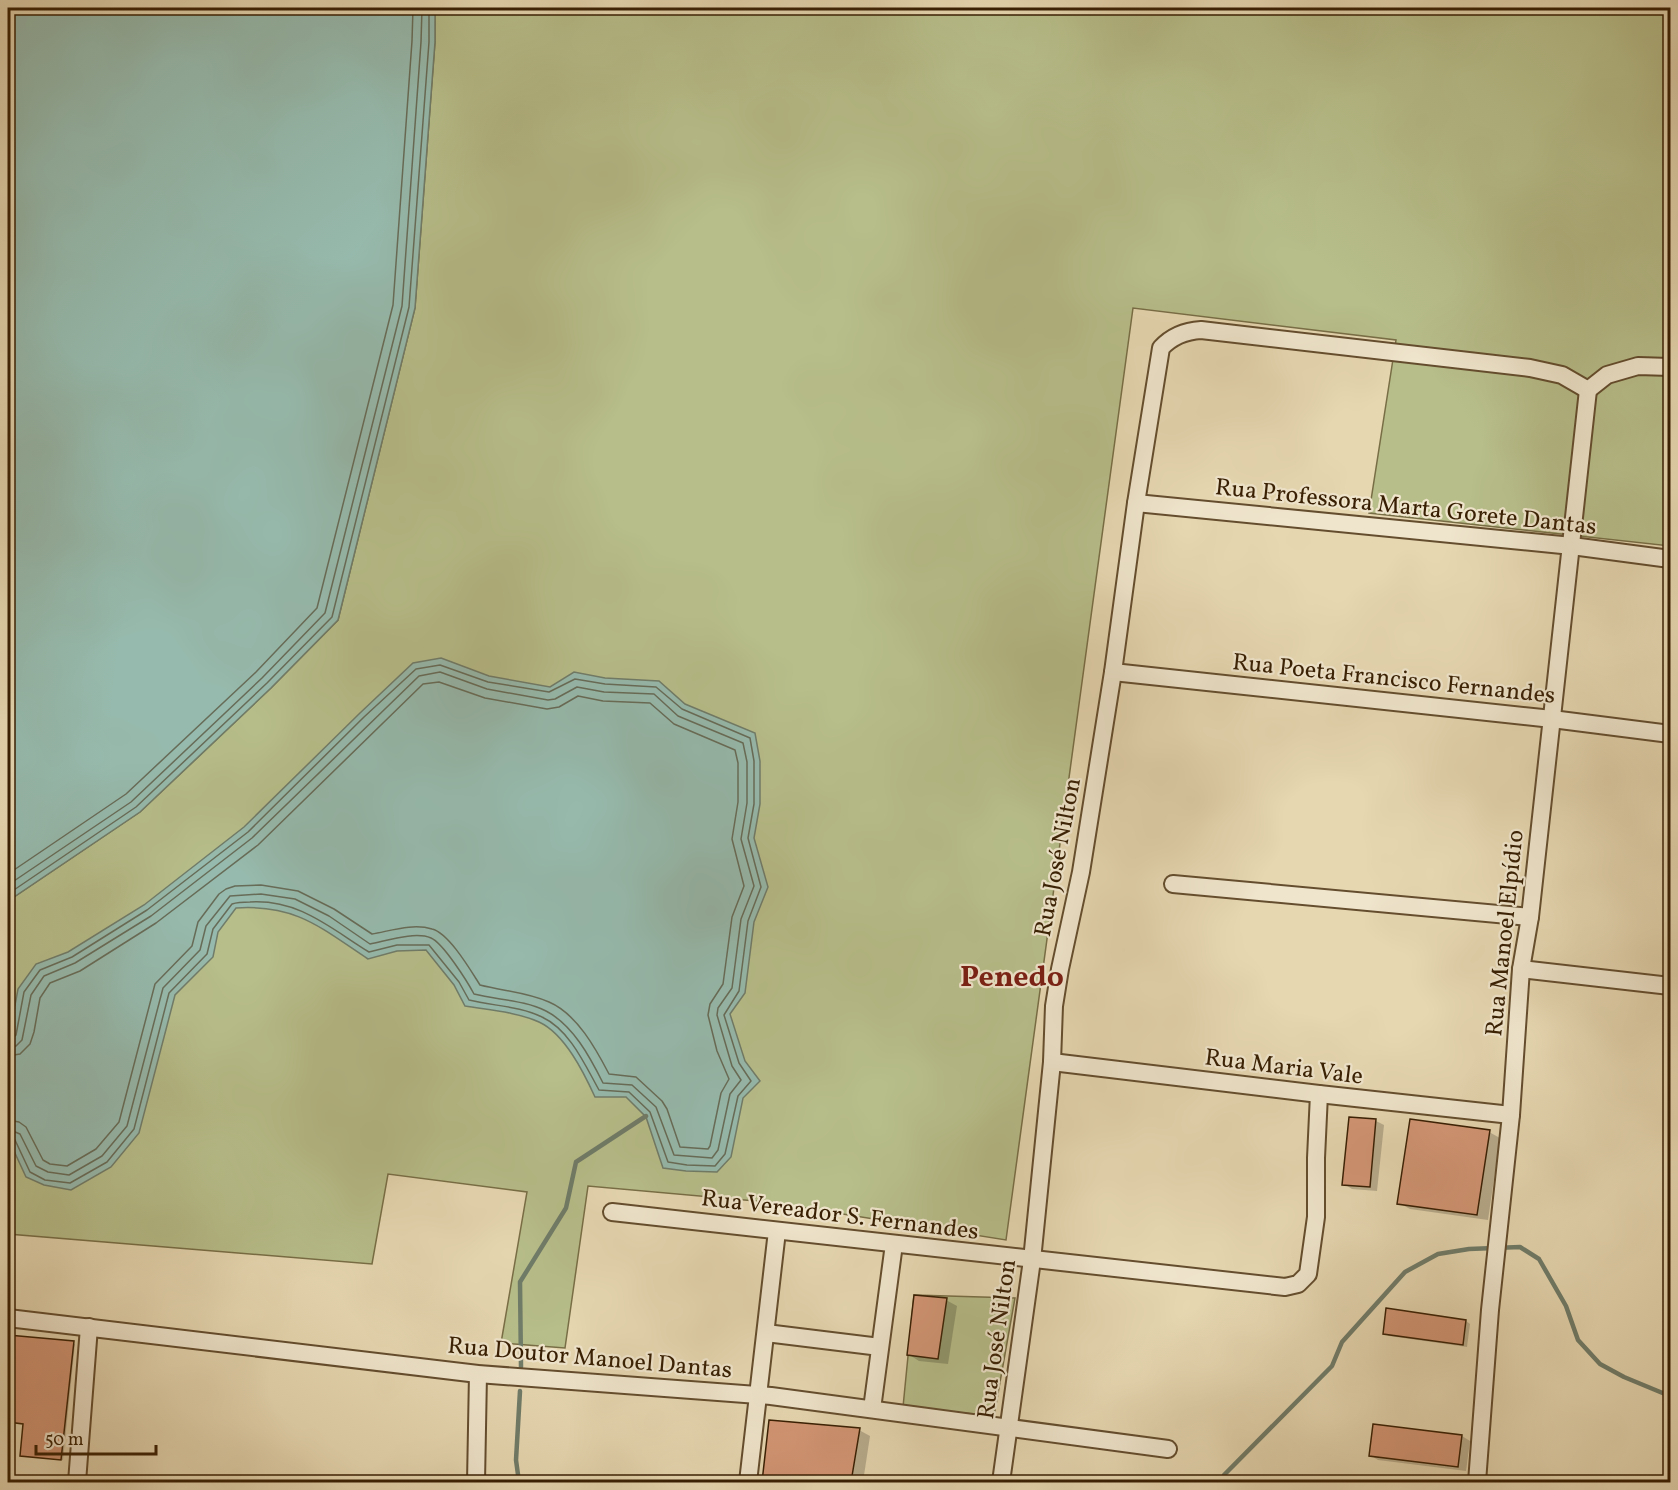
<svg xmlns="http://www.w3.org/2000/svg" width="1678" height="1490" viewBox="0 0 1678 1490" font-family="Vollkorn,serif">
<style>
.green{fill:#b7be8a;stroke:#786e46;stroke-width:1.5}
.water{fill:#96baad;stroke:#707c69;stroke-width:1.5}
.shadow{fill:#0003}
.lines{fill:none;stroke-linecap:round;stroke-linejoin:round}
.shore{stroke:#676c58;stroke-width:1.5}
.stream{stroke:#707c69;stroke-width:4.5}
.building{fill:#d39675;stroke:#381f03;stroke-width:1.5}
.street-casing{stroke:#644d2e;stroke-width:20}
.street{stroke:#efe5cc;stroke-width:16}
.labels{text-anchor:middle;stroke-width:4.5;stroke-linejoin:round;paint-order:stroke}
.street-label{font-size:24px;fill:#381f03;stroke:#efe5cc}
.district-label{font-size:30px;font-weight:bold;fill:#7a1f14;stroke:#efe5cc}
</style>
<rect width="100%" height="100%" fill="#e6d7b1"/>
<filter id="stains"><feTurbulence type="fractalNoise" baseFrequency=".00333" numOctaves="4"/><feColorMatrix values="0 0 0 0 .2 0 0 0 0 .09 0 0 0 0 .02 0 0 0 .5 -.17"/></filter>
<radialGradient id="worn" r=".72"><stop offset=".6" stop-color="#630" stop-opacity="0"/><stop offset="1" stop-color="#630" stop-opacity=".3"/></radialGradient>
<g class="green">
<path d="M435 8H1670V546L1369 513 1396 340 1133 308 1006 1240 767 1202 588 1186 565 1348 501 1343 527 1192 388 1174 372 1264 8 1234V901L140 812 271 688 338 620 415 308 435 42Z"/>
<path d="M914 1295 1015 1298 994 1416 903 1407Z"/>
</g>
<g class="water">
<path d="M8 8H435V42L415 308 338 620 271 688 140 812 8 901Z"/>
<path d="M441 658 489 676 550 687 574 672 605 678 659 681 685 704 755 733 760 761V804L754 838 768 887 754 922 745 993 730 1014 745 1061 760 1081 743 1098 731 1157 717 1172 686 1171 663 1168 646 1117 626 1097H595C584 1073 565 1034 539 1022 517 1012 489 1010 465 1006L454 985 426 950 397 951 368 959C321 928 296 904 236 908L218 932 213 957 175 995 139 1133 111 1167 71 1190 44 1185 26 1177 8 1138V1043L18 989 36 964 68 952 144 905 244 827 360 713 413 663Z"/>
</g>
<g class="shadow">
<path d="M1376 1121 1384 1125 1377 1191 1352 1189 1344 1184Z"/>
<path d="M1489 1132 1500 1138 1488 1220 1410 1209 1399 1203Z"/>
<path d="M946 1300 957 1306 948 1364 919 1361 908 1354Z"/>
<path d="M1466 1321 1470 1324 1467 1347 1389 1336 1384 1333Z"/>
<path d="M8 1336 75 1344 63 1460 23 1456 25 1424 8 1422Z"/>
<path d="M770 1421 859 1430 870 1436 863 1482H763Z"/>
<path d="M1374 1425 1462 1436 1470 1441 1466 1471 1378 1460 1370 1455Z"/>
</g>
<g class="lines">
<g class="shore">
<path d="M8 874 126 794 256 672 317 608 393 305 412 41 413 8"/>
<path d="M8 885 131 802 262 678 325 613 402 306 421 42 422 8"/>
<path d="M8 894 136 807 267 683 332 617 409 307 429 42V8"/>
<path d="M8 1040 12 1039 16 1035 24 992 40 970 72 957 147 910 248 832 364 717 416 669 440 665 488 682 549 692 575 679 605 684 656 687 682 709 750 738 754 761V804L748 838 761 887 748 921 739 991 724 1015 739 1063 751 1081 738 1096 725 1154 715 1166 687 1165 668 1162 650 1112 629 1092 599 1090C585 1065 570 1030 542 1017 520 1006 493 1006 469 1000L459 982 429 945H397L369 952C330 928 299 899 250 902 244 902 238 902 232 904L213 929 207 954 169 993 134 1129 107 1162 70 1183 45 1180 30 1172 15 1140 8 1137"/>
<path d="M8 1047 16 1046 22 1040 31 995 44 976 75 963 151 916 252 838 419 676 440 672 487 689 548 700 555 699 577 687 604 692 654 694 678 716 743 743 747 762V803L741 839 754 886 741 919 732 988 718 1008 717 1015 732 1066 741 1080 730 1094 718 1150 712 1158 674 1155 656 1107 632 1085 603 1083C590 1057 573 1025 546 1011 525 1000 497 1000 474 994 467 981 443 943 431 938 415 931 386 941 370 944L329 916 295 899 261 894 230 896 206 926 200 950 163 988 127 1126 102 1156 69 1175 48 1172 36 1166 20 1134 8 1129"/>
<path d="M8 1056 20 1054 30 1044 34 1032 40 998 50 983 80 971 156 923 258 845 423 684 439 682 485 698 547 709 559 707 578 696 603 701 650 703 674 724 735 750 738 763V802L732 839 744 886 732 917 723 984 710 1004 708 1015 717 1051 729 1079 721 1093 710 1146 708 1149 680 1147 667 1109 662 1101 636 1077 609 1074C596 1049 577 1014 549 1002 527 992 503 991 480 985 471 971 449 933 432 929 413 923 390 931 372 934L334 909 298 891 261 885 235 886 226 889 219 894 198 922 192 946 155 984 119 1122 96 1149 67 1166 50 1164 43 1160 26 1127 19 1122 8 1120"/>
</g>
<g class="stream">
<path d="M521 1367 520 1282 566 1208 576 1162 646 1116"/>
<path d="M519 1482 516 1460 520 1391"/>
<path d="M1224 1482V1475L1332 1366 1342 1342 1405 1272 1438 1254 1469 1249 1520 1247 1539 1259 1566 1306 1578 1340 1600 1364 1624 1377 1665 1394 1670 1412"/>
</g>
</g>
<g class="building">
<path d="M1349 1117 1376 1119 1370 1187 1342 1185Z"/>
<path d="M1410 1119 1490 1130 1477 1215 1397 1204Z"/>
<path d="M914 1295 947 1298 938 1359 907 1355Z"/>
<path d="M1386 1308 1466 1320 1463 1345 1383 1334Z"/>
<path d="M8 1335 74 1341 61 1460 20 1456 23 1424 8 1422Z"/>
<path d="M769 1420 860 1428 851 1482H762Z"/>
<path d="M1373 1424 1462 1435 1458 1467 1369 1456Z"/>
</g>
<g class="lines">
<g class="street-casing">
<g id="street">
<path d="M1136 503 1572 546 1670 559"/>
<path d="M1113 672 1552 719 1670 734"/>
<path d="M1173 884 1530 917"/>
<path d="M1521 969 1670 986"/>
<path d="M1052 1062 1319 1094 1511 1115"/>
<path d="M612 1212 1285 1287 1298 1284 1308 1274 1316 1217V1158L1319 1094"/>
<path d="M8 1318 478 1374 771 1396 1168 1449"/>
<path d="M766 1333 880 1347"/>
<path d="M872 1409 894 1244"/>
<path d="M77 1482 89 1327"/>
<path d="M476 1482 478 1374"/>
<path d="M748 1482 777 1231"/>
<path d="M1001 1482 1032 1260 1052 1062 1054 1006 1060 969 1081 872 1113 672 1136 503 1161 348C1172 336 1185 331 1201 330L1530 368 1562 375 1588 390 1607 375 1638 366 1670 367"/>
<path d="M1477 1482 1490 1310 1511 1115 1521 969 1530 917 1588 390"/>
</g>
</g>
<use href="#street" class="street"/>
</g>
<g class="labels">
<g class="street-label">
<text transform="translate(1406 506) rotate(6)" y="8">Rua Professora Marta Gorete Dantas</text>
<text transform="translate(1394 678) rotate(6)" y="8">Rua Poeta Francisco Fernandes</text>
<text transform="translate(1057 857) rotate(-79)" y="8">Rua José Nilton</text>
<text transform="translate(1504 933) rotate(-84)" y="8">Rua Manoel Elpídio</text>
<text transform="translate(1284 1066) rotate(7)" y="8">Rua Maria Vale</text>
<text transform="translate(840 1214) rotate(7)" y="8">Rua Vereador S. Fernandes</text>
<text transform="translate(996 1339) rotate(-82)" y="8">Rua José Nilton</text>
<text transform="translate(590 1357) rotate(5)" y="8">Rua Doutor Manoel Dantas</text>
</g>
<g class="district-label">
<text x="1012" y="986">Penedo</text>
</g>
</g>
<rect width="1678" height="1490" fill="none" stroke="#e6d7b1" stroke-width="30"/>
<rect x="9" y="9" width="1660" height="1472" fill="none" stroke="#381f03" stroke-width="3"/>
<rect x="15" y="15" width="1648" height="1460" fill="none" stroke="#381f03" stroke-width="1.5"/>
<path d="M36 1445v9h120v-9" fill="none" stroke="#381f03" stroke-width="3"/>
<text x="45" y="1445" font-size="18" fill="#381f03" stroke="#efe5cc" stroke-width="4.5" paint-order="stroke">50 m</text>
<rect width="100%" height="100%" filter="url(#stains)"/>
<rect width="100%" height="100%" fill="url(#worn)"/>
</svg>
